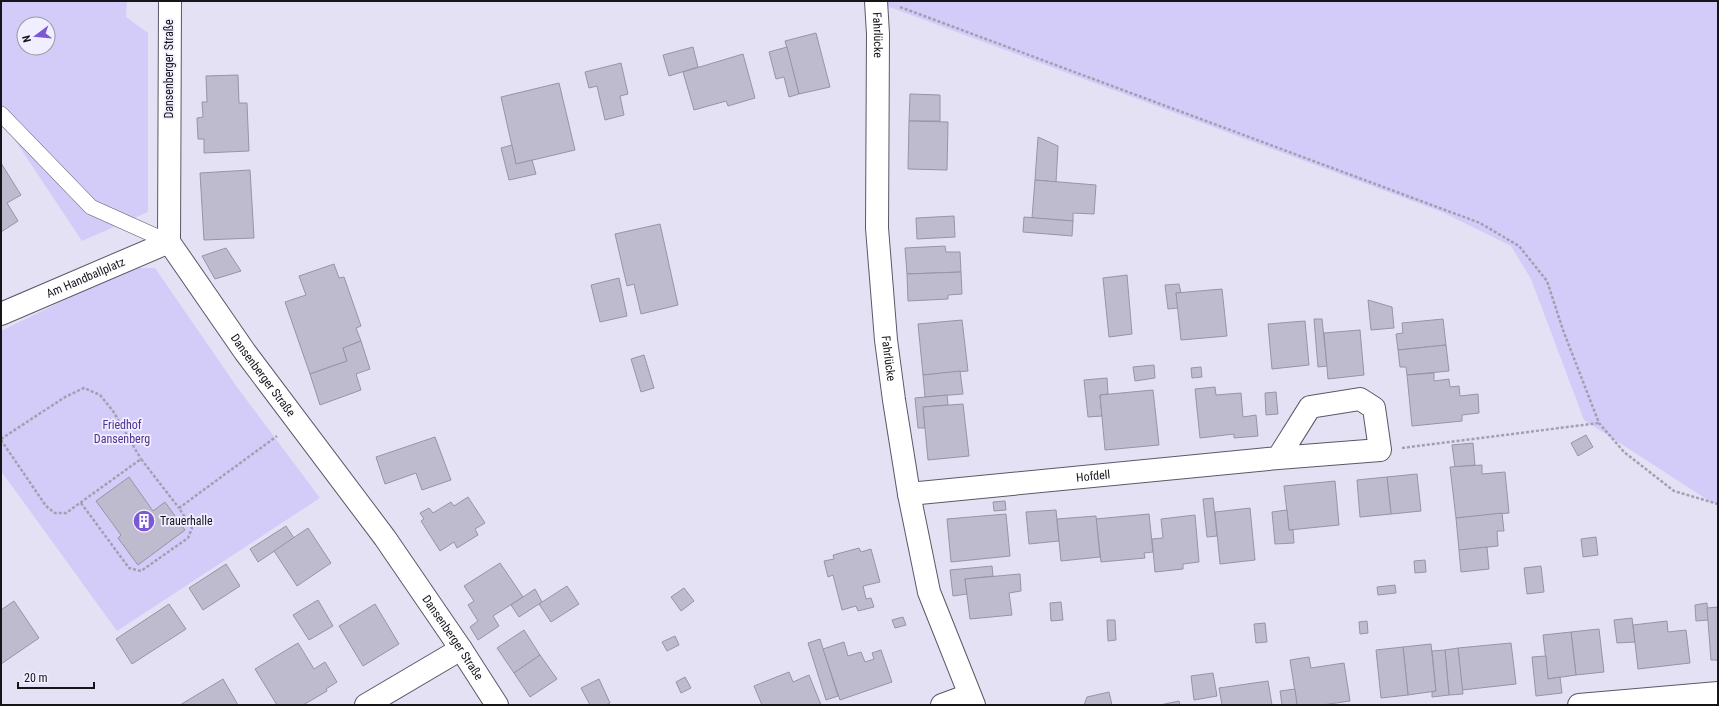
<svg xmlns="http://www.w3.org/2000/svg" width="1719" height="706" viewBox="0 0 1719 706" font-family="'Roboto Condensed',sans-serif">
<style>
.green{fill:#d3ccf8;fill-rule:evenodd}
.building{fill:#bebbce;stroke:#9794a6}
.lines{fill:none;stroke-linecap:round;stroke-linejoin:round}
.service-casing{stroke:#5a5868;stroke-width:16}
.minor-casing{stroke:#5a5868;stroke-width:24}
.path{stroke:#a2a0b0;stroke-width:2.5;stroke-dasharray:3 2;stroke-linecap:butt}
.service{stroke:#fff;stroke-width:15}
.minor{stroke:#fff;stroke-width:22}
.labels{text-anchor:middle;stroke-width:3.5;stroke-linejoin:round;paint-order:stroke}
.street-label{font-size:12px;fill:#16151c;stroke:#f1efff}
.park-label{font-size:12px;fill:#4f3293;stroke:#f1efff}
.poi-label{font-size:12px;fill:#16151c;stroke:#f1efff;text-anchor:start}
</style>
<rect width="100%" height="100%" fill="#e4e1f5"/>
<g class="green">
<path d="M1 1H127L126 17 148 33V212L82 241 1 119ZM24 24H48V48H24Z"/>
<path d="M873 1H1718V504L1711 502 1584 420 1531 279 1511 246 1442 212Z"/>
<path d="M130 268H155L237 387 320 498 117 631 1 471V331Z"/>
</g>
<g class="building">
<path d="M816 33 830 87 799 94 785 41Z"/>
<path d="M693 47 698 67 669 76 663 55Z"/>
<path d="M787 47 799 94 789 97 784 77 776 79 769 52Z"/>
<path d="M743 54 755 98 728 106 726 101 694 110 683 72Z"/>
<path d="M621 63 628 94 620 96 624 115 605 120 597 86 589 88 585 72Z"/>
<path d="M238 75 239 103H247L249 151 204 153V139H198L197 118 203 117 202 102H207L206 76Z"/>
<path d="M559 83 575 150 516 164 501 97Z"/>
<path d="M910 94 940 95V121H909Z"/>
<path d="M909 121 948 122 947 170 908 169Z"/>
<path d="M1038 137 1058 146 1056 182 1035 180Z"/>
<path d="M512 145 516 164 532 160 536 174 509 180 501 148Z"/>
<path d="M1 163 21 195 7 203 18 221 1 232Z"/>
<path d="M250 170 254 238 204 240 200 173Z"/>
<path d="M1035 180 1096 185 1094 214 1073 213V221L1032 218Z"/>
<path d="M954 216 955 237 917 239 916 218Z"/>
<path d="M1024 217 1073 221 1072 236 1023 232Z"/>
<path d="M660 224 678 305 641 314 634 284 627 286 615 234Z"/>
<path d="M945 246 946 252H960L961 272 907 274 905 248Z"/>
<path d="M226 248 241 271 215 279 202 256Z"/>
<path d="M334 264 339 278 344 277 361 326 356 328 361 341 343 348 347 361 310 374 285 302 306 295 299 276Z"/>
<path d="M961 272 962 294 948 295V299L908 301 907 274Z"/>
<path d="M1127 275 1132 334 1109 337 1103 278Z"/>
<path d="M619 278 627 316 600 322 591 285Z"/>
<path d="M1179 284 1181 293H1176L1178 308 1168 309 1165 285Z"/>
<path d="M1222 289 1227 336 1181 340 1176 293Z"/>
<path d="M1368 300 1392 307 1394 328 1371 330Z"/>
<path d="M1314 319H1322L1327 366 1318 367Z"/>
<path d="M1443 319 1446 345 1398 350 1396 334 1403 333 1402 323Z"/>
<path d="M962 320 968 371 923 375 918 324Z"/>
<path d="M1305 321 1309 365 1272 369 1268 324Z"/>
<path d="M1360 330 1364 375 1328 379 1324 333Z"/>
<path d="M361 341 370 369 356 374 361 390 320 405 310 374 347 361 343 348Z"/>
<path d="M1446 345 1449 371 1407 375 1406 367H1400L1398 350Z"/>
<path d="M644 355 654 388 641 392 631 359Z"/>
<path d="M1154 365 1155 378 1135 381 1133 367Z"/>
<path d="M1201 367 1202 377 1192 378 1191 368Z"/>
<path d="M960 371 963 394 925 397 923 375Z"/>
<path d="M1434 373V381L1449 379 1450 387 1459 386 1460 396 1478 394 1479 413 1462 415V421L1412 426 1407 375Z"/>
<path d="M1107 378 1108 394 1100 395 1102 416 1088 417 1084 380Z"/>
<path d="M1215 387 1216 395 1241 393 1243 417 1256 415 1258 436 1234 438V434L1200 438 1195 389Z"/>
<path d="M1153 390 1159 445 1105 450 1100 395Z"/>
<path d="M1276 392 1278 414 1266 415 1265 393Z"/>
<path d="M947 395 948 405 923 407 925 428H918L915 398Z"/>
<path d="M963 404 969 456 928 460 923 407Z"/>
<path d="M1586 435 1593 447 1578 456 1571 443Z"/>
<path d="M435 437 451 480 422 490 416 473 385 484 376 457Z"/>
<path d="M1473 443 1475 465 1455 467 1452 445Z"/>
<path d="M1482 465V474L1505 472 1509 513 1456 518 1450 467Z"/>
<path d="M1417 474 1421 511 1391 514 1387 477Z"/>
<path d="M129 477 153 511 165 502 185 530 138 565 118 538 121 535 96 501Z"/>
<path d="M1387 477 1391 514 1360 517 1357 480Z"/>
<path d="M1335 481 1339 525 1289 530 1284 486Z"/>
<path d="M468 497 485 523 475 529 478 535 457 548 454 542 440 551 421 521 424 519 420 513 429 508 433 513 451 502 454 506Z"/>
<path d="M1213 498 1217 536 1207 537 1203 499Z"/>
<path d="M1005 501 1006 510 994 511 993 502Z"/>
<path d="M1250 508 1255 560 1220 564 1215 512Z"/>
<path d="M1056 510 1059 541 1029 544 1026 512Z"/>
<path d="M1287 510 1289 530H1293L1294 543 1275 544 1272 512Z"/>
<path d="M1502 513 1504 531H1497L1498 546 1459 550 1456 518Z"/>
<path d="M1006 514 1010 556 951 562 947 519Z"/>
<path d="M1149 514 1153 552 1144 553 1145 558 1101 562 1096 519Z"/>
<path d="M1195 515 1199 562 1183 564V569L1155 572 1152 539 1163 538 1161 519Z"/>
<path d="M1096 516 1100 557 1061 561 1057 519Z"/>
<path d="M286 526 294 538 258 562 250 549Z"/>
<path d="M308 528 331 563 297 586 274 551Z"/>
<path d="M1596 537 1598 555 1583 557 1581 539Z"/>
<path d="M1487 547 1489 569 1461 572 1459 550Z"/>
<path d="M859 548 861 552 871 549 880 582 863 586 866 599 871 598 874 607 858 611 856 606 842 610 833 575 828 577 824 561 834 559 833 555Z"/>
<path d="M1425 560 1426 572 1415 573 1414 561Z"/>
<path d="M500 563 523 597 493 616 499 626 478 640 470 627 478 621 468 605 474 601 464 586Z"/>
<path d="M226 564 240 586 203 610 189 588Z"/>
<path d="M992 566 993 576 965 579 967 594 953 596 950 570Z"/>
<path d="M1541 566 1544 592 1527 594 1524 568Z"/>
<path d="M1020 574 1021 591 1009 593 1012 615 970 619 965 579Z"/>
<path d="M1395 585 1396 593 1378 595 1377 587Z"/>
<path d="M567 586 579 604 551 622 539 604Z"/>
<path d="M684 588 694 601 681 611 671 597Z"/>
<path d="M535 589 542 602 519 617 511 605Z"/>
<path d="M318 600 333 626 309 640 293 615Z"/>
<path d="M14 601 39 638 1 664V610Z"/>
<path d="M1061 602 1063 620 1051 621 1050 603Z"/>
<path d="M1707 603 1708 620 1696 621 1695 605Z"/>
<path d="M169 604 186 629 132 664 116 639Z"/>
<path d="M375 604 399 644 363 666 339 626Z"/>
<path d="M1718 607V660H1711L1707 608Z"/>
<path d="M903 617 906 625 895 628 892 620Z"/>
<path d="M1632 618 1635 642 1617 643 1614 620Z"/>
<path d="M1107 620H1115L1116 640 1108 641Z"/>
<path d="M1367 621 1368 633 1360 634 1359 622Z"/>
<path d="M1667 621 1668 632 1686 630 1690 663 1638 669 1633 625Z"/>
<path d="M1265 623 1267 642 1256 643 1254 624Z"/>
<path d="M1599 629 1604 672 1576 675 1571 632Z"/>
<path d="M524 630 540 655 514 673 497 648Z"/>
<path d="M1571 632 1576 675 1548 679 1543 635Z"/>
<path d="M675 636 679 645 667 651 662 642Z"/>
<path d="M820 639 838 696 826 700 808 643Z"/>
<path d="M844 642 848 656 861 652 865 662 874 659 872 653 881 650 892 682 840 700 823 649Z"/>
<path d="M298 643 314 669 325 662 337 682 326 689 327 691 303 705H277L255 669Z"/>
<path d="M1511 643 1516 684 1462 690 1458 648Z"/>
<path d="M1431 644 1436 691 1408 695 1403 647Z"/>
<path d="M1403 647 1408 695 1381 698 1376 650Z"/>
<path d="M1458 648 1463 694 1449 695 1445 650Z"/>
<path d="M1445 650 1449 695 1432 697V692L1436 691 1432 651Z"/>
<path d="M540 655 557 679 530 697 514 673Z"/>
<path d="M1546 656 1548 679 1560 677 1562 693 1536 696 1532 657Z"/>
<path d="M1309 657 1311 668 1344 663 1350 701 1322 705H1297L1290 660Z"/>
<path d="M789 672 793 682 809 675 821 705H762L754 686Z"/>
<path d="M1213 673 1217 696 1194 700 1191 676Z"/>
<path d="M685 677 691 688 681 693 676 682Z"/>
<path d="M223 679 238 705H180Z"/>
<path d="M599 679 610 703 606 705H590L581 688Z"/>
<path d="M1268 681 1272 705H1222L1219 688Z"/>
<path d="M1295 689 1297 705H1282L1280 691Z"/>
<path d="M1109 692 1112 705H1084L1087 697Z"/>
<path d="M1179 701 1180 705H1160Z"/>
</g>
<g class="lines">
<g class="service-casing">
<path id="service" d="M1 114 91 207 169 242"/>
</g>
<g class="minor-casing">
<g id="minor">
<path id="s1" d="M170 1 169 242 245 352 385 538 461 649 497 705"/>
<path id="s2" d="M876 1 878 34 877 228 886 340 894 400 909 494 929 592 974 705"/>
<path id="s3" d="M1 314 169 242"/>
<path id="s4" d="M909 494 1278 458 1380 450 1374 408 1360 399 1310 407 1278 458"/>
<path d="M366 705 461 649"/>
<path d="M942 705 969 695"/>
<path d="M1579 705 1718 693"/>
</g>
</g>
<g class="path">
<path d="M900 7 1480 223 1519 246 1547 281 1563 330 1599 423 1624 452 1674 491 1718 504"/>
<path d="M1 439 65 397 84 388 100 395 113 411 141 459"/>
<path d="M1 440 46 506 55 513H66L141 459 179 508"/>
<path d="M1402 448 1599 423"/>
<path d="M81 503 129 568 141 571 188 538 192 528 179 508 277 436"/>
</g>
<use href="#service" class="service"/>
<use href="#minor" class="minor"/>
</g>
<defs>
<g id="building-disc" transform="scale(1.15)"><circle r="9.5" fill="#7a59d3" stroke="#f1efff"/><path d="M-4-6H4V6H1V3H-1V6H-4ZM-2.5-4.3h1.7v1.8h-1.7ZM.8-4.3h1.7v1.8H.8ZM-2.5-1h1.7V.8h-1.7ZM.8-1h1.7V.8H.8Z" fill="#fff"/></g>
</defs>
<g fill-rule="evenodd">
<use href="#building-disc" x="144" y="521"/>
</g>
<g class="labels">
<g class="street-label">
<text dy="4" stroke="none"><textPath href="#s2" startOffset="34">Fahrlücke</textPath></text>
<text transform="translate(169 69) rotate(-90)" y="4">Dansenberger Straße</text>
<text dy="4" stroke="none"><textPath href="#s3" startOffset="92">Am Handballplatz</textPath></text>
<text dy="4" stroke="none"><textPath href="#s2" startOffset="358">Fahrlücke</textPath></text>
<text dy="4" stroke="none"><textPath href="#s1" startOffset="404">Dansenberger Straße</textPath></text>
<text dy="4" stroke="none"><textPath href="#s4" startOffset="185">Hofdell</textPath></text>
<text dy="4" stroke="none"><textPath href="#s1" startOffset="728">Dansenberger Straße</textPath></text>
</g>
<g class="park-label">
<text x="122" y="429">Friedhof<tspan x="122" dy="14">Dansenberg</tspan></text>
</g>
<g class="poi-label">
<text x="160" y="525">Trauerhalle</text>
</g>
</g>
<rect width="1719" height="706" fill="none" stroke="#16151c" stroke-width="4"/>
<g transform="translate(36 36) rotate(254)"><circle r="19" fill="#f1efff" stroke="#9998a4"/>
<path d="M0-3L7 15L0 10L-7 15Z" fill="#7a59d3"/>
<text y="-6" font-size="11" font-weight="bold" text-anchor="middle" fill="#16151c">N</text>
</g>
<path d="M18 682v6h76v-6" fill="none" stroke="#16151c" stroke-width="2"/>
<text x="24" y="682" font-size="12" fill="#16151c" stroke="#f1efff" stroke-width="3" paint-order="stroke">20 m</text>
</svg>
